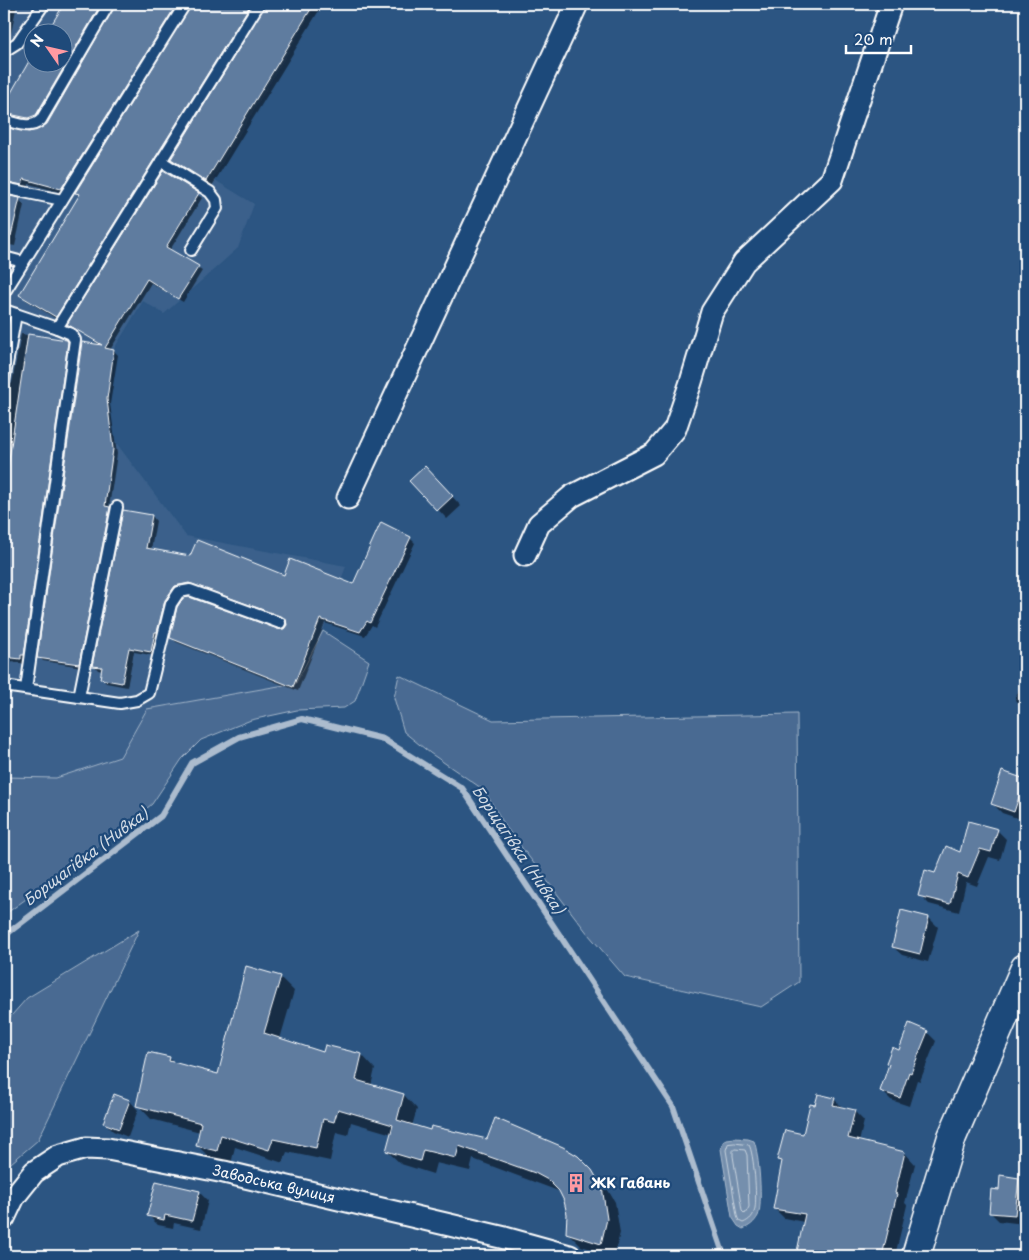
<svg xmlns="http://www.w3.org/2000/svg" width="1029" height="1260" viewBox="0 0 1029 1260" font-family="'Playpen Sans',sans-serif">
<style>
.built{fill:#3b618b;fill-rule:evenodd}
.green{fill:#486b92;stroke:#a4b5c8}
.water{fill:#748fad;stroke:#acbcce}
.shadow{fill:#0007}
.lines{fill:none;stroke-linecap:round;stroke-linejoin:round}
.shore{stroke:#c7d2de;stroke-width:1}
.stream{stroke:#acbcce;stroke-width:6}
.building{fill:#5e7c9f;stroke:#fff}
.service-casing{stroke:#fff;stroke-width:14}
.minor-casing{stroke:#fff;stroke-width:25}
.secondary-casing{stroke:#fff;stroke-width:31}
.service{stroke:#1f4a7a;stroke-width:10}
.minor{stroke:#1f4a7a;stroke-width:21}
.secondary{stroke:#1f4a7a;stroke-width:28}
.labels{text-anchor:middle;stroke-width:4.5;stroke-linejoin:round;paint-order:stroke}
.poi-label{font-size:14px;font-weight:bold;fill:#fff;stroke:#1f4a7a;text-anchor:start}
.street-label{font-size:14px;fill:#fff;stroke:#1f4a7a}
.water-label{font-size:15px;font-style:italic;fill:#d5dde6;stroke:#1f4a7a}
</style>
<rect width="100%" height="100%" fill="#2c5582"/>
<filter id="ink" filterUnits="userSpaceOnUse"><feTurbulence type="fractalNoise" baseFrequency=".02" numOctaves="2"/><feDisplacementMap in="SourceGraphic" scale="10" xChannelSelector="R" yChannelSelector="G"/><feConvolveMatrix kernelMatrix="1 2 1 2 8 2 1 2 1" color-interpolation-filters="sRGB"/></filter>
<g filter="url(#ink)">
<path class="built" d="M4 4H317L213 179 254 204 238 248 164 314 143 301 103 367 111 436 186 536 346 566 323 631 297 683 147 709 120 757 56 778 4 777ZM32 32H62V62H32Z"/>
<g class="green">
<path d="M323 631 369 661 355 701 344 708 297 710 251 720 201 740 182 759 152 804 117 833 4 915V777L56 778 120 757 147 709 296 683Z"/>
<path d="M399 675 493 720 797 714 799 982 761 1007 625 977 588 934 506 827 484 790 430 753 404 732 394 698Z"/>
<path d="M139 930 38 1140 4 1169V1024L27 998Z"/>
</g>
<path class="water" d="M735 1138 748 1139 754 1141C759 1153 763 1205 758 1216 754 1223 750 1226 743 1229L738 1226 732 1217 721 1149 723 1142 727 1139Z"/>
<g class="shadow">
<path d="M4 4H17L8 48 4 51Z"/>
<path d="M65 4H112L41 120 4 122V107L32 59V62H62V32H48Z"/>
<path d="M117 4H188L67 194 29 184 28 190H4V128L23 133 35 132 48 124 116 8Z"/>
<path d="M193 4H262L61 322 26 300 21 295 80 197 76 193 192 8Z"/>
<path d="M266 4H323L212 186 178 164 172 159 266 8Z"/>
<path d="M164 172 202 198 170 250 202 271 183 302 151 283 110 350 114 351 118 355 110 404 117 454 109 508 113 512 82 667 43 661 39 657 103 347 69 324Z"/>
<path d="M4 195 19 199 24 205 15 246 4 244Z"/>
<path d="M4 332 11 337 4 377Z"/>
<path d="M21 334 66 341 73 348 26 664 4 661V388L6 389 12 383Z"/>
<path d="M434 477 461 506 447 519 411 481Z"/>
<path d="M152 516 156 521 151 550 285 577 354 586 410 538 415 543 375 627 372 625 365 636 325 623 298 691 176 642 171 637 282 631 287 626 288 621 198 588 180 591 156 656 134 652 127 687 106 683 102 679 103 671 98 670 94 665Z"/>
<path d="M1023 679 1025 680V709L1015 700Z"/>
<path d="M1024 780 1025 812 1023 820 1002 813 993 804Z"/>
<path d="M997 830 1006 839 1000 860 989 857 977 886 966 882 959 912 929 904 920 895 935 874Z"/>
<path d="M902 911 929 918 938 927 928 962 902 955 893 947Z"/>
<path d="M280 977 294 991 280 1039 324 1053 362 1055 375 1069 371 1086 404 1095 417 1109 412 1126 431 1132 488 1140 577 1157 605 1185 615 1202 620 1233 614 1256 581 1246 567 1232 568 1214 566 1200 561 1192 473 1159 470 1171 436 1163 433 1174 401 1164 387 1151 392 1134 351 1122 348 1135 336 1132 330 1161 287 1152 283 1163 235 1147 231 1164 211 1159 197 1145 200 1132 151 1119 138 1105 169 1058 176 1065 219 1076Z"/>
<path d="M927 1032 936 1041 920 1081 917 1080 909 1106 891 1100 882 1091 890 1066 887 1063 900 1051Z"/>
<path d="M114 1095 130 1101 138 1110 128 1137 113 1131 104 1122Z"/>
<path d="M834 1099 844 1109 854 1111 864 1121 859 1142 905 1153 915 1164 905 1203 907 1205 895 1256H797L804 1222 784 1218 774 1208 783 1164 778 1160 804 1136 816 1106Z"/>
<path d="M1019 1179 1025 1185 1024 1224 999 1221 990 1212 1000 1191Z"/>
<path d="M199 1192 208 1201 201 1229 174 1223 173 1228 158 1225 149 1216Z"/>
</g>
<g class="lines">
<g class="shore">
<path d="M735 1143 749 1145C754 1153 757 1198 755 1208 754 1216 750 1220 743 1223L739 1221 737 1216 726 1150 728 1144Z"/>
<path d="M735 1149 745 1150 747 1155 749 1207 745 1214 742 1211 733 1156V1151Z"/>
</g>
<path class="stream" d="M4 936 161 816 192 763 239 737 302 719 383 739 462 788 673 1106 724 1256"/>
</g>
<g class="building">
<path d="M64 4H101L36 115 28 118 4 113V105L32 56V62H62V32H47Z"/>
<path d="M116 4H177L61 189 24 179 22 185 4 181V127L29 132 39 129 47 124Z"/>
<path d="M192 4H251L56 317 19 295 80 194 75 193Z"/>
<path d="M266 4H314L206 181 171 159Z"/>
<path d="M163 171 199 193 166 247 199 266 178 299 147 279 105 348 114 350 107 399 113 449 105 506 110 507 79 664 37 658 82 342 102 345 67 324Z"/>
<path d="M4 195 20 198 11 236 4 235Z"/>
<path d="M28 334 67 340 68 342 24 655H21V659L4 657V492Z"/>
<path d="M425 466 453 496 437 511 409 481Z"/>
<path d="M123 510 152 515 146 548 190 556 197 540 284 575 290 559 353 584 381 522 411 537 370 623 367 621 360 632 320 619 293 687 170 638 177 607 183 598 189 597 278 629H284L287 625 286 619 282 617 189 583 175 586 165 600 157 632H155L151 652 129 648 122 683 100 679 102 667 92 666Z"/>
<path d="M1002 771 1025 779 1014 812 991 804Z"/>
<path d="M968 821 998 829 991 852 980 849 968 878 958 874 950 904 918 896 925 870 935 873 946 846 960 852Z"/>
<path d="M901 910 929 917 920 954 892 947Z"/>
<path d="M246 966 281 976 264 1033 323 1052 325 1045 362 1054 356 1080 404 1094 397 1120 430 1130 431 1126 487 1139 495 1118 563 1147 578 1156 592 1170 602 1187 607 1219 601 1244 566 1233 567 1214 564 1201 559 1191 548 1180 535 1173 459 1146 456 1158 423 1150 420 1161 386 1151 393 1125 338 1109 334 1122 323 1119 316 1148 273 1139 269 1150 221 1135 217 1151 196 1146 201 1123 136 1106 148 1052 170 1057 169 1061 218 1074Z"/>
<path d="M909 1023 928 1031 911 1073 909 1072 900 1098 880 1091 889 1064 886 1063 892 1047 899 1050Z"/>
<path d="M114 1094 130 1100 119 1129 103 1123Z"/>
<path d="M818 1094 835 1098 833 1105 855 1110 848 1138 905 1152 895 1193 897 1194 882 1256H796L805 1214 773 1209 782 1161 777 1160 785 1130 803 1134 810 1104 815 1105Z"/>
<path d="M1000 1175 1019 1178 1015 1215 989 1213 991 1189 999 1190Z"/>
<path d="M156 1181 200 1191 192 1221 165 1215 164 1220 147 1216Z"/>
</g>
<g class="lines">
<g class="service-casing">
<g id="service">
<path d="M4 49 6 50 17 43 44 4"/>
<path d="M4 120C17 123 30 130 41 120L109 4"/>
<path d="M161 161 210 192 216 200 217 208 191 250"/>
<path d="M4 188 62 200"/>
<path d="M4 257 23 262"/>
<path d="M4 293 185 4"/>
<path d="M4 310 16 314 4 381"/>
<path d="M16 314 57 328 259 4"/>
<path d="M4 686 120 703 137 700 149 693 171 604 179 592 190 590 280 623"/>
<path d="M26 689 75 340 71 334 57 328"/>
<path d="M79 697 117 507"/>
</g>
</g>
<g class="minor-casing">
<g id="minor">
<path d="M348 498 577 4"/>
<path d="M525 555 539 524 572 496 654 454 675 429 691 382 712 312 744 262 832 180 891 4"/>
<path d="M4 1218 14 1197 34 1172 58 1156 86 1148 108 1149 224 1172 505 1238 570 1256"/>
</g>
</g>
<g class="secondary-casing">
<path id="secondary" d="M916 1256 952 1137 1025 968"/>
</g>
<use href="#service" class="service"/>
<use href="#minor" class="minor"/>
<use href="#secondary" class="secondary"/>
</g>
</g>
<defs>
<g id="building-bare" transform="scale(1.5)"><path d="M-4-6H4V6H1V3H-1V6H-4ZM-2.5-4.3h1.7v1.8h-1.7ZM.8-4.3h1.7v1.8H.8ZM-2.5-1h1.7V.8h-1.7ZM.8-1h1.7V.8H.8Z" fill="#ff9aa2" stroke="#1f4a7a" stroke-width="2.5" paint-order="stroke"/></g>
</defs>
<g fill-rule="evenodd">
<use href="#building-bare" x="576" y="1183"/>
</g>
<g class="labels">
<g class="poi-label">
<text x="591" y="1188">ЖК Гавань</text>
</g>
<g class="street-label">
<text transform="translate(274 1184) rotate(13)" y="5">Заводська вулиця</text>
</g>
<g class="water-label">
<text transform="translate(518 850) rotate(56)" y="5">Борщагівка (Нивка)</text>
<text transform="translate(86 857) rotate(-37)" y="5">Борщагівка (Нивка)</text>
</g>
</g>
<rect width="1029" height="1260" fill="none" stroke="#1f4a7a" stroke-width="20"/>
<rect x="10" y="10" width="1009" height="1240" fill="none" stroke="#fff" stroke-width="2" filter="url(#ink)"/>
<g transform="translate(48 48) rotate(304)"><circle r="24" fill="#1f4a7a" stroke="#7992af"/>
<path d="M0-4L9 19L0 12L-9 19Z" fill="#ff9aa2"/>
<text y="-8" font-size="14" font-weight="bold" text-anchor="middle" fill="#ffffff">N</text>
</g>
<path d="M846 45v8h65v-8" fill="none" stroke="#ffffff" stroke-width="2.5"/>
<text x="854" y="45" font-size="15" fill="#ffffff" stroke="#1f4a7a" stroke-width="4" paint-order="stroke">20 m</text>
</svg>
